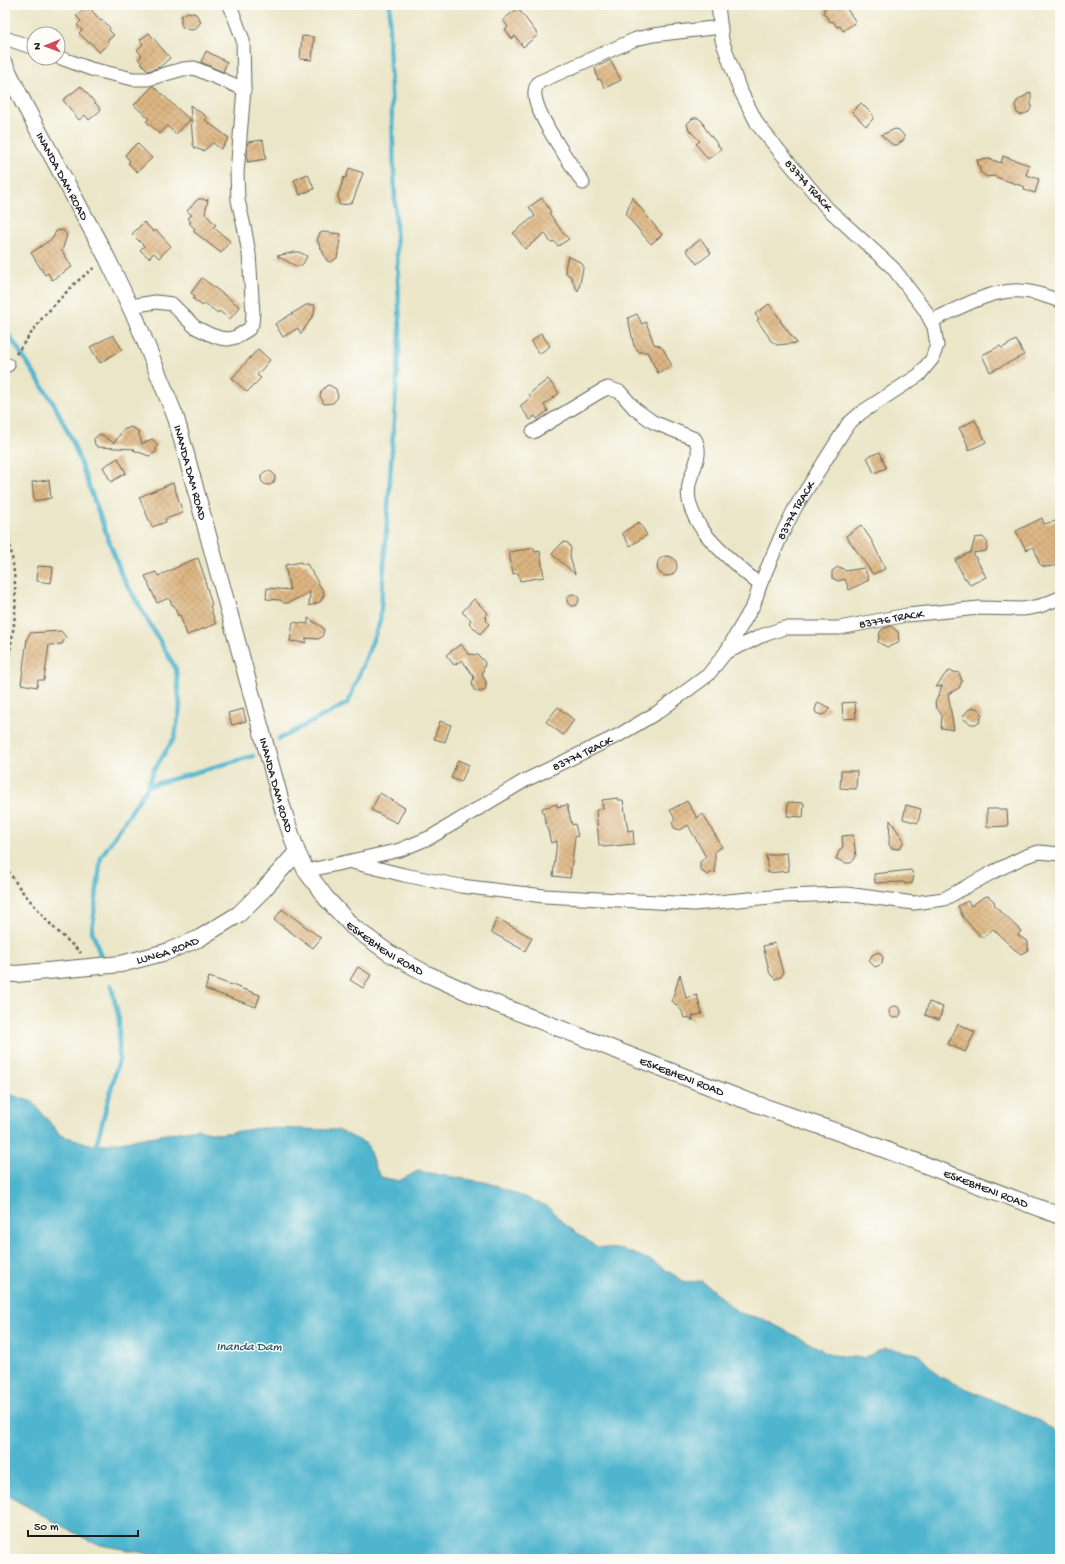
<svg xmlns="http://www.w3.org/2000/svg" width="1065" height="1564" viewBox="0 0 1065 1564" font-family="'Gochi Hand',sans-serif">
<style>
.water{fill:#4fb5ce;stroke:#366875}
.lines{fill:none;stroke-linecap:round;stroke-linejoin:round}
.stream{stroke:#4fb5ce;stroke-width:4.5}
.building{fill:url(#building-cross-hatch)}
.minor-casing{stroke:#646358;stroke-width:15}
.tertiary-casing{stroke:#646358;stroke-width:18}
.path{stroke:#646358;stroke-width:2.5;stroke-dasharray:3 3;stroke-linecap:butt}
.minor{stroke:#fff;stroke-width:13}
.tertiary{stroke:#fff;stroke-width:16}
.labels{text-anchor:middle;stroke-width:3;stroke-linejoin:round;paint-order:stroke}
.street-label{font-size:12px;fill:#1c1c1c;stroke:#fdfcf7}
.water-label{font-size:13px;font-style:italic;fill:#33616c;stroke:#fdfcf7}
</style>
<defs>
<pattern id="building-cross-hatch" width="8" height="8" patternUnits="userSpaceOnUse"><rect width="8" height="8" fill="#ddb581"/><path d="M0 0l8 8M0 8l8-8" fill="none" stroke="#bd9b6f"/></pattern>
</defs>
<rect width="100%" height="100%" fill="#fdfcf7"/>
<filter id="ink" filterUnits="userSpaceOnUse"><feTurbulence type="fractalNoise" baseFrequency=".025" numOctaves="2"/><feDisplacementMap in="SourceGraphic" scale="8" xChannelSelector="R" yChannelSelector="G"/><feConvolveMatrix kernelMatrix="1 2 1 2 8 2 1 2 1" color-interpolation-filters="sRGB"/></filter>
<filter id="wash" filterUnits="userSpaceOnUse"><feTurbulence type="fractalNoise" baseFrequency=".012" numOctaves="4" result="noise"/><feDisplacementMap in="SourceGraphic" scale="16" xChannelSelector="R" yChannelSelector="G"/><feGaussianBlur stdDeviation="0.9" result="paint"/><feColorMatrix in="noise" values="0 0 0 0 0 0 0 0 0 0 0 0 0 0 0 0 0 1.4 0 .05"/><feComposite in="paint" operator="in"/></filter>
<g filter="url(#wash)">
<rect width="100%" height="100%" fill="#ebe6c8"/>
<path class="water" d="M5 1092 8 1094 33 1102 60 1135 96 1146 197 1129 219 1134 261 1128 338 1130 367 1144 375 1167 381 1177 399 1181 418 1171 489 1183 547 1206 567 1226 597 1247 624 1250 650 1260 685 1282 702 1281 739 1313 763 1319 832 1355 863 1358 885 1348 918 1354 940 1377 1038 1420 1060 1435V1559H176L96 1544 58 1524 5 1494Z"/>
<g class="lines">
<g class="stream">
<path d="M5 329 54 404 72 440 122 576 176 669 180 707 175 737 153 771 148 786"/>
<path d="M279 739 348 703 380 622 400 334 389 37 390 5"/>
<path d="M101 957 92 931 101 857 148 786 253 756"/>
<path d="M96 1146 119 1059V1019L111 985"/>
</g>
</g>
<g id="blocks">
<g class="building">
<path d="M822 5H844L856 22 843 31 840 26 837 27 833 21 830 22 823 12 825 10Z"/>
<path d="M88 6 101 21 103 20 110 28 109 30 114 35 107 41 109 43 99 52 90 42 89 43 79 33 82 30 77 25 81 21 76 16Z"/>
<path d="M518 8 538 35 523 47 515 36 512 39 505 29 508 27 503 20Z"/>
<path d="M188 12 196 14 201 22 195 29 191 30 183 28 181 24V16Z"/>
<path d="M149 33 170 58 160 67 148 71 138 59 142 56 137 50 143 44 140 40Z"/>
<path d="M302 36 314 37 312 60 300 59Z"/>
<path d="M206 51 227 62 223 72 201 62Z"/>
<path d="M610 60 621 80 605 88 600 79 598 80 595 68Z"/>
<path d="M81 86 101 110 89 120 85 115 79 120 63 100Z"/>
<path d="M153 86 190 120 176 134 167 126 160 134 146 121 149 119 134 105Z"/>
<path d="M1031 92V108L1029 112 1021 115 1017 113 1015 105 1017 101Z"/>
<path d="M861 103 873 115V119L866 126 852 112Z"/>
<path d="M190 105 207 117 205 120 229 138 221 149 213 143 206 149 203 151 195 148 193 145Z"/>
<path d="M693 118H698L702 121 705 128 721 149 708 159 696 144 700 141 689 130 687 124Z"/>
<path d="M895 129 899 130 904 136V140L897 145H893L881 135Z"/>
<path d="M263 140 266 159 247 162 248 142Z"/>
<path d="M137 143 152 158 137 172 128 163 130 161 125 155Z"/>
<path d="M1003 156 1029 165 1026 175 1039 179 1035 193 1024 190 1025 187 993 176 987 177 981 173 977 160 990 159 1001 163Z"/>
<path d="M349 168 363 173 353 201 349 204 339 205 338 195 344 177 346 178Z"/>
<path d="M308 174 314 189 300 195 294 180Z"/>
<path d="M632 197 662 235 651 244 626 215Z"/>
<path d="M542 198 551 212 549 213 563 233 569 239 558 246 554 241 551 243 545 233 525 249 513 233 535 216 529 207Z"/>
<path d="M198 199H204L206 201 208 199 205 214 216 225 213 227 230 241 221 253 193 231 195 229 189 223 191 222 188 218 192 215 187 211Z"/>
<path d="M144 222 154 232 156 230 171 246 159 258 154 253 149 258 140 250 144 246 132 234Z"/>
<path d="M63 230 67 235 62 251 72 267 52 280 48 273 45 275 31 253 53 238 56 231Z"/>
<path d="M324 232 341 234 337 258 331 262 327 261 317 240 320 233Z"/>
<path d="M701 239 711 253 697 264 686 250Z"/>
<path d="M295 252H299L307 256 303 264 300 266H296L277 256Z"/>
<path d="M568 256 580 262 583 265V269L578 292 571 277 566 273 565 268Z"/>
<path d="M202 278 240 307 230 319 219 311 218 313 204 303 203 306 193 299 195 296 191 293Z"/>
<path d="M769 304 781 320 780 321 797 343 777 345 770 340 769 337 757 320 759 319 755 314Z"/>
<path d="M306 305H315L314 314 301 334 298 328 283 337 275 324Z"/>
<path d="M637 314 642 324 646 322 654 344 660 346 664 350 672 366 658 373 647 352H640L634 346 628 318Z"/>
<path d="M541 333 550 346 539 354 531 342Z"/>
<path d="M113 335 122 349 100 363 90 347Z"/>
<path d="M1016 340 1024 355 990 372 982 355 1000 346 1002 348Z"/>
<path d="M258 349 270 360 257 375 261 378 247 392 232 378Z"/>
<path d="M548 379 559 393 544 405 548 411 537 419 535 416 530 420 520 406 531 397 529 394Z"/>
<path d="M329 385 336 389 338 397 333 403 324 404 320 396 321 392 326 386Z"/>
<path d="M975 420 986 442 968 451 967 443 959 428Z"/>
<path d="M131 427 138 431 142 444 152 439 157 444 156 452 149 456 133 450 135 449 98 447 95 445 94 439 99 434 102 435 114 443 123 430Z"/>
<path d="M880 452 886 468 874 473 867 457Z"/>
<path d="M118 458 126 473 111 482 103 467Z"/>
<circle cx="268" cy="478" r="7"/>
<path d="M49 480 51 498 34 501 32 482Z"/>
<path d="M173 483 183 513 165 519 166 522 152 527 139 497Z"/>
<path d="M1042 518 1044 524 1060 520V565L1046 567 1042 566 1039 563 1034 547 1026 550 1016 531Z"/>
<path d="M639 522 647 535 630 546 622 533Z"/>
<path d="M861 525 872 541 885 569 873 574 846 536Z"/>
<path d="M983 537 988 543 986 551 973 553 986 577 970 585 966 578 965 579 955 560 971 552 975 538Z"/>
<path d="M564 542 568 543 571 548 570 557 575 574 552 554 561 544Z"/>
<path d="M534 548 535 552 540 551 544 577 520 581 518 573 513 574 509 552Z"/>
<circle cx="667" cy="566" r="10"/>
<path d="M198 558 206 581H205L212 605 210 606 216 624 187 635 180 615 178 616 174 605H172L169 598 157 603 145 576 156 572 158 576 180 566V565Z"/>
<path d="M301 562 302 564H307L323 591 324 595 320 602 309 606 310 592 288 603H284L280 600 266 599 267 588 290 590 285 565Z"/>
<path d="M38 566 53 567 51 583 37 581Z"/>
<path d="M838 567 842 568 845 571 864 568 869 580 849 590 845 579 838 581 832 578V571Z"/>
<circle cx="573" cy="600" r="6"/>
<path d="M474 599 488 613 485 617 487 619 486 621 489 624 480 634 469 623 471 620 462 612Z"/>
<path d="M308 618 322 627 324 630 322 637 318 639 306 638V643L290 641 293 622 308 624Z"/>
<path d="M891 626 898 632 899 641 896 644 887 647 878 642 880 632 883 629Z"/>
<path d="M61 631 66 637 62 644 49 645 44 680H38L37 687 21 684 27 639 30 633Z"/>
<path d="M461 644 468 654 478 655 484 661 485 664 482 675 486 682V686L485 690 481 692 474 690 472 683 474 677 462 660 454 665 446 655Z"/>
<path d="M950 671 959 673 962 681 959 688 948 694 954 730 941 728 942 715 936 707 935 703 942 686 936 687 946 673Z"/>
<path d="M855 702 856 718 843 719 842 703Z"/>
<path d="M820 703 830 708 825 714 821 715 816 713 815 710 817 704Z"/>
<path d="M558 707 574 720 563 735 546 722Z"/>
<path d="M972 708H977L982 715 979 723 975 724H971L962 718 968 710Z"/>
<path d="M243 709 246 721 232 725 228 713Z"/>
<path d="M440 721 451 725 445 742 434 739Z"/>
<path d="M458 760 469 765 461 782 451 778Z"/>
<path d="M841 771H857L856 789 840 788Z"/>
<path d="M380 793 405 808 397 823 371 810Z"/>
<path d="M618 798V800H623L628 831 633 830 634 844 603 847 602 845H599L596 810 603 809 602 800Z"/>
<path d="M687 801 697 818 703 814 722 847 715 851V873L714 871 708 875 700 870V862L706 857 688 825 680 830 674 828 672 822 675 819 670 810Z"/>
<path d="M788 802 804 803 803 817 787 816Z"/>
<path d="M557 804V807L567 805 572 825 575 824 578 836 575 837 570 878 553 876 557 841 551 843 542 808Z"/>
<path d="M906 805 921 809 918 823 903 819Z"/>
<path d="M987 809H1007L1008 826 987 827Z"/>
<path d="M890 820 903 839V843L899 849 891 848 889 844Z"/>
<path d="M853 835 856 856 854 860 851 863H846L836 859 840 849 843 847 842 836Z"/>
<path d="M787 853 789 871 768 873 766 855Z"/>
<path d="M911 870 914 876 912 883 905 884 904 882 875 883 874 874Z"/>
<path d="M988 896 994 901 995 906 1021 931 1018 935 1028 942V950L1021 954 1014 949 993 929 982 938 963 917 958 906 968 901 971 906 984 897Z"/>
<path d="M282 909 321 938 313 948 274 920Z"/>
<path d="M497 918 532 938 525 951 491 932Z"/>
<path d="M775 943 783 973 781 977 775 979 770 974 763 946Z"/>
<path d="M879 952 883 957 882 964 875 967 869 961 872 955Z"/>
<path d="M358 967 371 975 363 988 350 980Z"/>
<path d="M680 974 686 998 697 995 702 1014 692 1016 693 1021 689 1017 684 1018 682 1011 672 1001Z"/>
<path d="M209 977 260 995 256 1007 205 989Z"/>
<path d="M929 1002 943 1007 939 1020 925 1015Z"/>
<circle cx="895" cy="1012" r="6"/>
<path d="M958 1024 975 1032 965 1052 948 1044Z"/>
</g>
</g>
</g>
<g filter="url(#ink)">
<use href="#blocks" fill-opacity="0" stroke="#646358" stroke-width="1"/>
<g class="lines">
<g class="minor-casing">
<g id="minor">
<path d="M5 38 34 48"/>
<path d="M58 57 91 69 133 79H148L183 69 194 68 244 89"/>
<path d="M583 183C570 162 538 119 535 96 534 90 536 86 539 82L636 39 653 35 721 27"/>
<path d="M130 306 156 302 172 304 195 327 209 334 220 338 228 339 236 337 249 329 252 324 253 313 249 254 245 231 238 200 237 173 244 89 243 40 230 5"/>
<path d="M931 321C958 309 990 289 1021 291 1035 291 1047 297 1060 301"/>
<path d="M5 364 8 365"/>
<path d="M533 432 601 391 608 388 620 392 635 409 653 422 695 439C703 454 694 466 690 480 678 522 732 561 760 585"/>
<path id="s1" d="M726 652 749 642 761 636 784 628H839L907 615 979 608 1023 609 1040 606 1060 598"/>
<path d="M352 862 404 875 461 886 544 896 694 904 783 896 846 894 914 903 944 899 993 872 1026 856 1039 852 1060 854"/>
<path id="s2" d="M306 871 400 850 431 837 524 781 619 735 658 712 708 675 726 652 754 604 760 585 781 536 795 508 848 424 862 412 919 375 932 359 937 345 934 327 925 310 893 268 827 208 781 153 758 125 739 88 722 40 718 5"/>
</g>
</g>
<g class="tertiary-casing">
<g id="tertiary">
<path id="s3" d="M5 65 24 104 107 258 136 319 176 418 284 813 297 852 306 871 326 898 353 927 389 953 425 973 476 996 742 1099 849 1136 1060 1216"/>
<path id="s4" d="M5 973 16 974 121 964 166 952 198 939 239 914 264 889 297 852"/>
</g>
</g>
<g class="path">
<path d="M16 354 43 317 74 284 95 267"/>
<path d="M5 522C13 555 18 590 14 624 12 639 9 655 7 670L5 672"/>
<path d="M5 866 21 890 53 927 81 953"/>
</g>
<use href="#minor" class="minor"/>
<use href="#tertiary" class="tertiary"/>
</g>
</g>
<g class="labels">
<g class="street-label">
<text dy="4" stroke="none"><textPath href="#s3" startOffset="125">INANDA DAM ROAD</textPath></text>
<text transform="translate(809 185) rotate(48)" y="4">83774 TRACK</text>
<text dy="4" stroke="none"><textPath href="#s3" startOffset="449">INANDA DAM ROAD</textPath></text>
<text dy="4" stroke="none"><textPath href="#s2" startOffset="639">83774 TRACK</textPath></text>
<text dy="4" stroke="none"><textPath href="#s1" startOffset="171">83776 TRACK</textPath></text>
<text dy="4" stroke="none"><textPath href="#s2" startOffset="303">83774 TRACK</textPath></text>
<text dy="4" stroke="none"><textPath href="#s3" startOffset="773">INANDA DAM ROAD</textPath></text>
<text dy="4" stroke="none"><textPath href="#s3" startOffset="976">ESKEBHENI ROAD</textPath></text>
<text dy="4" stroke="none"><textPath href="#s4" startOffset="165">LUNGA ROAD</textPath></text>
<text dy="4" stroke="none"><textPath href="#s3" startOffset="1300">ESKEBHENI ROAD</textPath></text>
<text dy="4" stroke="none"><textPath href="#s3" startOffset="1624">ESKEBHENI ROAD</textPath></text>
</g>
<g class="water-label">
<text x="249" y="1350">Inanda Dam</text>
</g>
</g>
<rect width="1065" height="1564" fill="none" stroke="#fdfcf7" stroke-width="20"/>
<g transform="translate(46 46) rotate(269)"><circle r="19" fill="#fdfcf7" stroke="#a3a29f"/>
<path d="M0-3L7 15L0 10L-7 15Z" fill="#d1495b"/>
<text y="-6" font-size="11" font-weight="bold" text-anchor="middle" fill="#1c1c1c">N</text>
</g>
<path d="M28 1530v6h110v-6" fill="none" stroke="#1c1c1c" stroke-width="2"/>
<text x="34" y="1530" font-size="12" fill="#1c1c1c" stroke="#fdfcf7" stroke-width="3" paint-order="stroke">50 m</text>
</svg>
